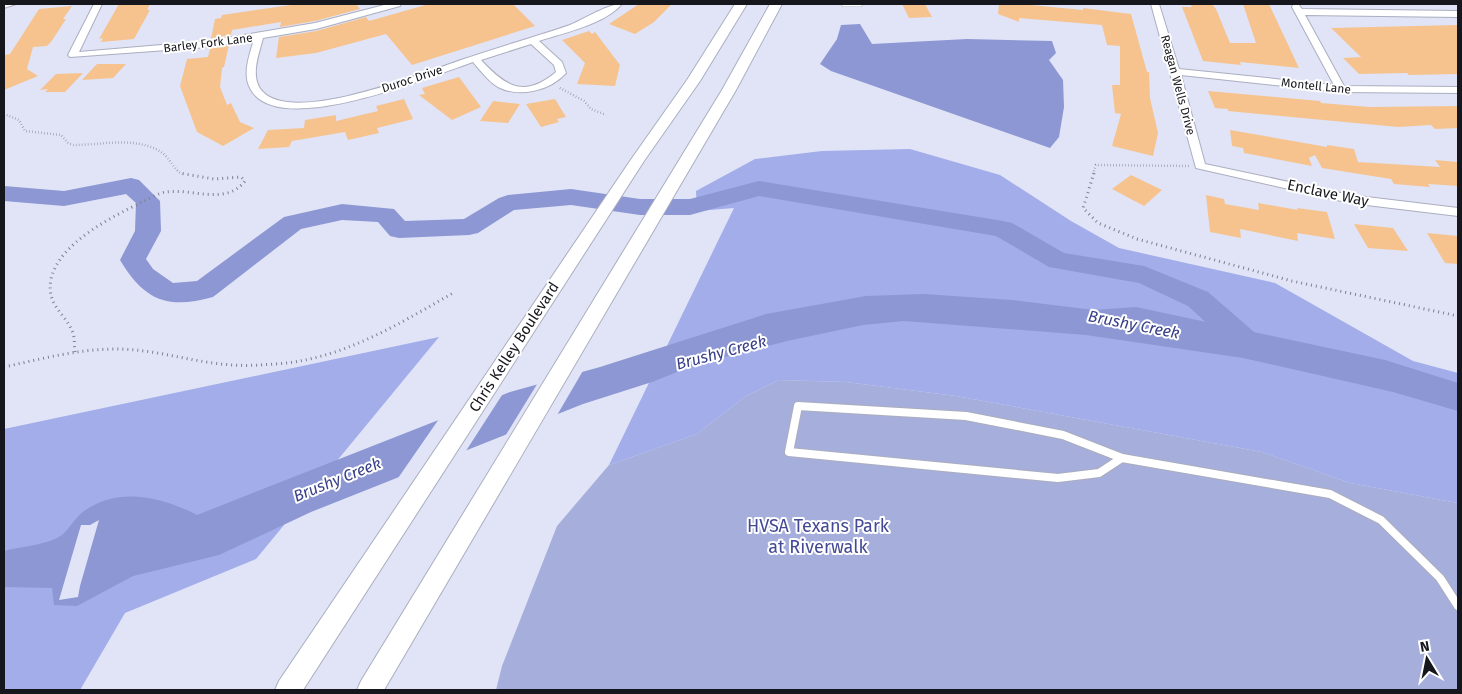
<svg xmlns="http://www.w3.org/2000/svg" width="1462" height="694" viewBox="0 0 1462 694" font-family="'Fira Sans',sans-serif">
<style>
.green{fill:#a6aedb}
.forest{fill:#a2adea}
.water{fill:#8c97d3}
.pier{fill:#e0e4f6}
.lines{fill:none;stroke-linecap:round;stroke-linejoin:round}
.river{fill:#8c97d3;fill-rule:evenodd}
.building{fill:#f6c38f}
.lane-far1-casing{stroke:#aaaebf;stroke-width:6}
.lane-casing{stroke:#aaaebf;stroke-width:10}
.street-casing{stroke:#aaaebf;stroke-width:2}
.secondary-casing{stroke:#aaaebf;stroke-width:2}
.path-far1{stroke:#7e808d;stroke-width:2.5;stroke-dasharray:0.5 2.5;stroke-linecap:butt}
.path{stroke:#7e808d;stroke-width:3;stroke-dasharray:1 4;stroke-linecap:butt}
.lane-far1{stroke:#fff;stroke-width:5}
.lane{stroke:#fff;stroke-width:8}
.street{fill:#fff;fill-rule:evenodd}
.secondary{fill:#fff;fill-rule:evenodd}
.labels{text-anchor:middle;stroke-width:4;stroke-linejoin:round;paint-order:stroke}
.far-street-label{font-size:12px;fill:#16171d;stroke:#fff}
.street-label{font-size:15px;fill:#16171d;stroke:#fff}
.water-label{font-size:16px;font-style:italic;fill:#393f87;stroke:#fff}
.near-park-label{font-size:18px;fill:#434993;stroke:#fff}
</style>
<rect width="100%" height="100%" fill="#e0e4f6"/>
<path class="green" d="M779 380 846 382 956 396 1262 452 1350 483 1458 503V690H496L502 666 557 526 609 465 697 434 746 396Z"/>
<g class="forest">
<path d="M910 149 1000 175 1071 221 1119 248 1275 283 1413 361 1458 373V503L1350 483 1262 452 956 396 846 382 779 380 746 396 697 434 609 465 734 208 697 211 696 191 755 159 822 151Z"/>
<path d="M439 337 256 559 125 613 80 690H4V429Z"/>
</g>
<g class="water">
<path d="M860 24 872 44 967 39 1052 41 1056 53 1049 60 1063 80 1064 107 1059 137 1050 148 831 71 820 64 837 39 841 25Z"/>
<path d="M924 294 1012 300 1094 310 1136 307 1385 360 1458 383V411L1393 392 1243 358 1086 335 904 321 863 325 787 341 697 364 652 382 583 404 311 512 219 555 133 576 77 606 54 605 52 588 4 587V551C19 547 43 545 57 538 68 533 74 518 84 511 119 486 162 497 197 515L510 392 600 367 766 314 866 296Z"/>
</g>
<g class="pier">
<path d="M584 369 556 417 504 438 539 381Z"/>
<path d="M504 392 464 454 396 481 441 416Z"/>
<path d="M99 520 80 586 78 597 59 600 81 525H90Z"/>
</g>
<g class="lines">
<path class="river" d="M131 178 139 180 160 201 161 231 146 259 153 269 173 283 197 281 284 217 342 204 394 209 405 221 464 219 499 198 508 195 571 189 640 199H690L759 181 1003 221 1012 223 1064 253 1144 266 1208 292 1261 338 1265 346 1261 354 1251 357 1241 354 1188 306 1139 283 1049 267 996 236 759 196 690 215H640L571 205 514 210 478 233 469 235 399 238 390 236 378 222 342 220 301 229 213 297C167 310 144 300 120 260L135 231 136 203 126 194 64 206 4 201V186L64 191Z"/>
</g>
<g class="building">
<path d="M119 4H150L147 10H150L134 39 101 42 103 38 99 39Z"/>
<path d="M298 4H356L360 9 315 21 280 27 281 22 232 30 231 35 211 39 215 19 221 18 222 15Z"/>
<path d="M429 4H513L535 26 412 65 386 34 316 53 276 58 279 37 316 31 366 17 369 21Z"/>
<path d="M639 4H672L654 22 635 34 609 24Z"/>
<path d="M902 4H925L932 17 909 18Z"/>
<path d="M999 4H1020L1083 10V8L1131 14 1147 72H1149L1150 98 1158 133 1153 156 1112 146 1121 114 1115 113 1112 85H1120V46L1107 45 1102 25 1019 18V22L998 14Z"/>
<path d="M1190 4H1212L1216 9 1230 43H1256L1243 4H1269L1299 68 1240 62 1241 65 1203 61 1182 7H1192Z"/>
<path d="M72 6 63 19H66L51 42 47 46 33 47 27 69 38 76 4 90V55L10 54 39 9Z"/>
<path d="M1458 25V74L1409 75 1407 73 1359 74 1343 58 1361 57 1331 28Z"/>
<path d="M589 31 592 34 595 32 620 65 615 86 577 84 585 63 562 40Z"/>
<path d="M229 45 224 67 222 68 220 87 227 105 231 103 240 122 254 128 223 146 197 132 180 86 187 59 208 57 210 49Z"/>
<path d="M97 64H126L113 78 82 80Z"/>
<path d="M83 73 65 92H45L48 89 40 90 56 74Z"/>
<path d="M459 77 481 107 452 120 419 95 425 94 422 88Z"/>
<path d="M1208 91 1320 101 1321 103 1369 107 1458 106V128L1435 129 1431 125 1398 127 1228 111V109L1215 108Z"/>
<path d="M404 99 413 119 377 128 379 133 348 140 345 132 292 141 289 147 258 149 268 130 304 128 305 120 336 115V121L378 111 376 106Z"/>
<path d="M555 99 566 117 557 119 559 122 541 127 526 104Z"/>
<path d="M493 101 520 104 508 123 480 121Z"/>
<path d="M1230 130 1327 147V145L1354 149 1358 162 1440 167 1435 160 1458 162V186L1428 184 1430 187 1394 184 1391 179 1322 168 1315 155 1309 158 1312 166 1244 153 1243 148 1232 146Z"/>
<path d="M1131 175 1162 190 1144 206 1112 189Z"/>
<path d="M1206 195 1224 199 1225 204 1259 210 1258 203 1298 210 1297 208 1327 212 1335 239 1297 233 1298 241 1240 229 1241 238 1210 232Z"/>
<path d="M1354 224 1393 228 1408 251 1368 248Z"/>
<path d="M1427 233 1458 236V264L1445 263Z"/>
</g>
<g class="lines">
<g class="lane-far1-casing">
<path id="lane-far1" d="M844 4H860"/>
</g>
<g class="lane-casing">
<g id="lane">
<path d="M798 406 966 416 1063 435 1122 458 1099 473 1058 478 789 452Z"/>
<path d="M1122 458 1330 494 1381 520 1440 578 1458 606"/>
</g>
</g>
<g class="street-casing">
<g id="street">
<path d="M4 4H16L4 8Z"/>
<path d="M94 4H102L79 52 209 41 315 23 388 4H401L400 6 316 29 263 38C259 54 249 78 263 92 296 125 425 72 464 59 499 47 535 37 570 25 584 19 610 3 622 4 603 25 566 32 539 41L562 62 566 73C550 91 519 98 498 87 488 81 480 70 473 62 432 76 276 141 250 88 242 73 250 54 254 39L209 47 70 57 68 55ZM531 44 554 65 556 72C524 99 505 86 481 60Z"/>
<path d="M1151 4H1159L1179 69 1334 85 1292 7 1293 5H1299L1302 9 1458 11V17L1305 15 1344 86 1458 87V93L1341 92 1181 75 1205 164 1350 195 1458 208V216L1350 203 1196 168Z"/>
</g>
</g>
<g class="secondary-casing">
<g id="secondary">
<path d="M735 4H747L700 81 644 161 303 690H275L279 681 630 161 687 80Z"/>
<path d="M770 4H782L736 90 384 690H357L361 681 722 90Z"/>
</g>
</g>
<g class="path-far1">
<path d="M560 88 584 101 591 109 606 115"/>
<path d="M4 114 19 120 25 131 61 135 68 143 73 145C101 145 136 136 161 152 170 158 174 170 182 174"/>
<path d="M1093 174 1096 165 1189 166"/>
</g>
<g class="path">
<path d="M1094 173 1083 208 1098 223 1137 239 1292 281 1458 316"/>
<path d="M75 352C74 346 75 339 73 333 65 312 46 306 51 279 59 243 112 217 142 202 149 199 158 193 166 192 192 188 226 206 245 181L241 177 214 179 179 173"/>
<path d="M4 367C41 359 78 349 116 349 156 349 194 363 233 365 247 366 261 365 275 364 341 360 397 325 453 293"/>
</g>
<use href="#lane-far1" class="lane-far1"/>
<use href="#lane" class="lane"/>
<use href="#street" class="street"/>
<use href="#secondary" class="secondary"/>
</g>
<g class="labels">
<g class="far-street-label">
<text transform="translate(208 43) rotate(-7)" y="4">Barley Fork Lane</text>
<text transform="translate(412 79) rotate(-18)" y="4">Duroc Drive</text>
<text transform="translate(1178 85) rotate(75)" y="4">Reagan Wells Drive</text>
<text transform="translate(1316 86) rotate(6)" y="4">Montell Lane</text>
</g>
<g class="street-label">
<text transform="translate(1328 193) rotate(12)" y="5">Enclave Way</text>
<text transform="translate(514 347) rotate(-57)" y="5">Chris Kelley Boulevard</text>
</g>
<g class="water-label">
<text transform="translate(1134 324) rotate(11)" y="6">Brushy Creek</text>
<text transform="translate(721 352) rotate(-15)" y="6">Brushy Creek</text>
<text transform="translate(337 479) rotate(-22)" y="6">Brushy Creek</text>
</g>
<g class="near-park-label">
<text x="818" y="532">HVSA Texans Park<tspan x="818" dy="21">at Riverwalk</tspan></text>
</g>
</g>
<rect width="1462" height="694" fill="none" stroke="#16171d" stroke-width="10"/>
<g transform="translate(1427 659) rotate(350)" stroke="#ffffff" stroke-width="4" paint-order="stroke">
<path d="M0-4L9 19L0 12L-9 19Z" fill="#16171d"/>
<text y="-8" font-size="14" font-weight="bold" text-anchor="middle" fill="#16171d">N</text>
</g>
</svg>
